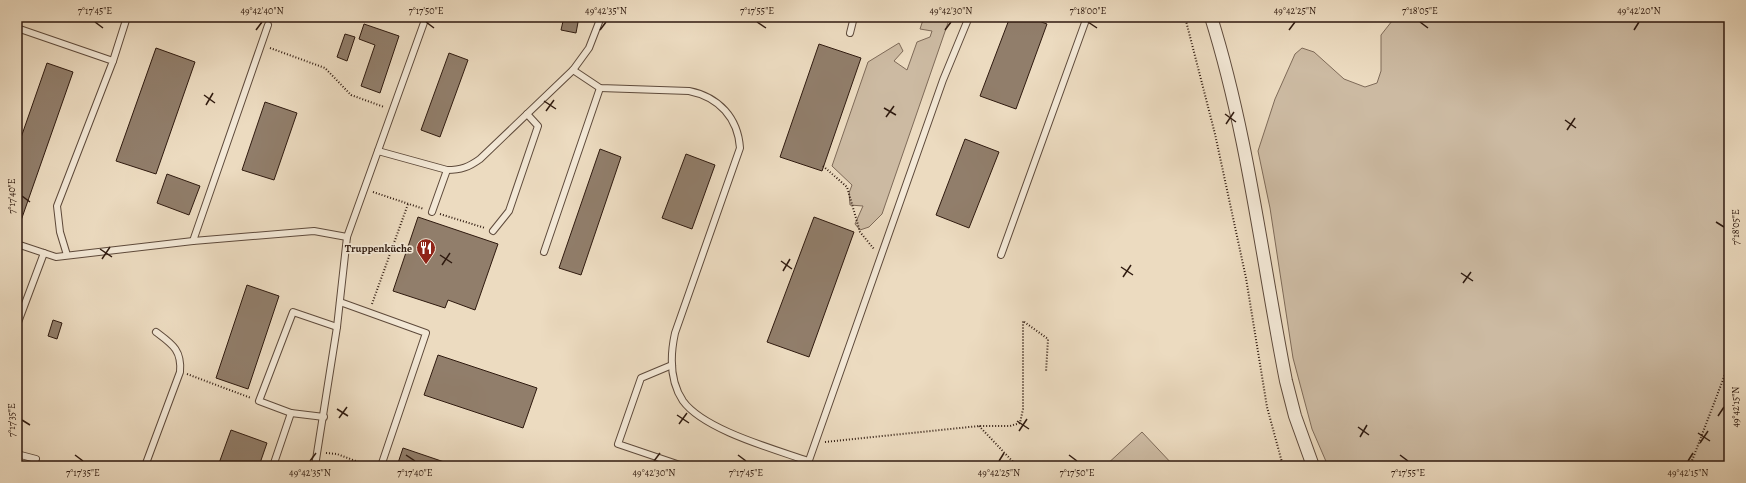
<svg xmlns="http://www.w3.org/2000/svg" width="1746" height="483" viewBox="0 0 1746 483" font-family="Alegreya,serif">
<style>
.green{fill:#ccbaa2;stroke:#7e6a58}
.building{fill:#917e6b;stroke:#2f1a0f}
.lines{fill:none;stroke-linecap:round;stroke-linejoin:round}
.lane-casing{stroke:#5e4a3b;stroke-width:8}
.street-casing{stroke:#5e4a3b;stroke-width:14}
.path{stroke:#2f1a0f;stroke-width:2;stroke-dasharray:1 2;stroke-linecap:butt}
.lane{stroke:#f3e8d6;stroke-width:6}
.street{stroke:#f3e8d6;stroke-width:12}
.ticks{fill:none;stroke:#2f1a0f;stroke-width:1.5}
.labels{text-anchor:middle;stroke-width:3.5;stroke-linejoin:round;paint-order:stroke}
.poi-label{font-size:11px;font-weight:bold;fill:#2f1a0f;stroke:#f3e8d6;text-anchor:end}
.neatline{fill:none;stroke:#2f1a0f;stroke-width:1.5}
.ticks-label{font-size:10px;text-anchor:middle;fill:#2f1a0f}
</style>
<rect width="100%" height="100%" fill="#ecdbc0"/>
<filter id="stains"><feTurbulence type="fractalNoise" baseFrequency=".005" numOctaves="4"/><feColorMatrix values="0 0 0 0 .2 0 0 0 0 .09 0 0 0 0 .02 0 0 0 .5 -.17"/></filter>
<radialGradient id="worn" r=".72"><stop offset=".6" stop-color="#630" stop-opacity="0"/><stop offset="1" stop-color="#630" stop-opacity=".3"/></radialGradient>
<g class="green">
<path d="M924 17H950L882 214 869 227 860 230 855 224 863 206 850 205 849 193 852 185 832 166 868 62 899 43 903 51 894 61 907 70 917 42 930 37 932 31 920 29Z"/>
<path d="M1425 17H1729V466H1328L1312 429 1293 358 1270 208 1258 151 1275 99 1295 54 1302 48 1314 52 1344 79 1365 87 1377 83 1381 71V35L1392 21Z"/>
<path d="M1142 432 1174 466H1105Z"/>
</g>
<g class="building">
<path d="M564 17H579L576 33 561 30Z"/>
<path d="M1010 17H1028L1047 24 1016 109 980 96Z"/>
<path d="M364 24 399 36 380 93 361 86 375 45 359 39Z"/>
<path d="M345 34 355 37 347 61 337 57Z"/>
<path d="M819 44 861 58 822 171 780 157Z"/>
<path d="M156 48 195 62 156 174 116 161Z"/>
<path d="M449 53 468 60 440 137 421 130Z"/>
<path d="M47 63 73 72 17 232V149Z"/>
<path d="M265 102 297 113 274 180 242 170Z"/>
<path d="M965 139 999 152 969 228 936 215Z"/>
<path d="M600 149 621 157 581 275 559 268Z"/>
<path d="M686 154 715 165 692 229 662 218Z"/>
<path d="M167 174 200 186 189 215 157 203Z"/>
<path d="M418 217 498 244 475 310 448 300 445 308 393 291Z"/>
<path d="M814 217 854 232 809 357 767 342Z"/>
<path d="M247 285 279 296 248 389 216 378Z"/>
<path d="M53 320 62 323 57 339 48 336Z"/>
<path d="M438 355 537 388 523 428 424 395Z"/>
<path d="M231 430 267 443 259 466H218Z"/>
<path d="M403 448 456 466H397Z"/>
</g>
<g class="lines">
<g class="lane-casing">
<g id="lane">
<path d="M17 28 113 61 57 206 60 232 67 255"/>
<path d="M850 33 854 17"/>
<path d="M113 61 127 17"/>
<path d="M573 70 600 88 689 91C719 97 738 118 740 148L675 333C670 356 669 380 683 401 704 430 774 449 808 461"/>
<path d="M378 151 447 170C461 170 469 167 480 159L573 70 589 48 601 17"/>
<path d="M432 212 447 170"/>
<path d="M493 231 509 211 538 126 527 114"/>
<path d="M193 241 268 25"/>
<path d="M17 244 56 257 193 241 314 231 347 237"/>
<path d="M544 252 600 88"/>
<path d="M1001 255 1087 17"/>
<path d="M340 302 426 333 381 466"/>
<path d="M17 325 44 253"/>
<path d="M672 365 641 378 618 444 683 466"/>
<path d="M291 413 324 417"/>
<path d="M17 454 36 459"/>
<path d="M145 466 180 372C182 350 172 344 156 332"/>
<path d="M273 466 291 413 259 401 293 312 337 327"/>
<path d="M315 466 337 327 347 237 426 17"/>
<path d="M807 466 943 80 969 17"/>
</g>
</g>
<g class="street-casing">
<path id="street" d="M1211 17C1248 135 1262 260 1286 381L1295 416 1313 466"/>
</g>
<g class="path">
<path d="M1185 17 1215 134 1246 278 1267 407 1283 466"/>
<path d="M270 48 325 68 351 95 384 107"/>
<path d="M823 166 847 187 860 232 874 249"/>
<path d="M373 192 424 209"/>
<path d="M440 214 485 228"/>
<path d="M372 304 408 204"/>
<path d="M187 374 251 398"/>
<path d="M979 426 1017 466"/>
<path d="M825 442 979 426H1010L1020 423 1023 409V321L1048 339 1046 372"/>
<path d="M326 453 337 454 369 466"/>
<path d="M1690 466 1729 364"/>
</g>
<use href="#lane" class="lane"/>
<use href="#street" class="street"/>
</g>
<path class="ticks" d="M95 22 103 28M426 22 434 28M757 22 766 28M1088 22 1097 28M1420 22 1428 28M256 30 262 22M600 30 606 22M945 30 951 22M1289 30 1295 22M1634 30 1639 22M204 95 215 103M544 101 556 109M206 105 213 93M884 108 896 115M546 111 554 100M1225 114 1236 122M886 117 894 106M1565 120 1576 128M1226 124 1234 112M1567 130 1575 118M22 196 30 202M1716 222 1724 227M100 249 112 257M440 255 452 263M102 259 110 247M781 261 792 269M442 265 450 253M1121 267 1133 275M783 271 790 259M1461 273 1473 281M1123 277 1131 265M1463 283 1471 272M337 409 348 416M677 415 689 423M1718 416 1724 407M339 418 347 407M22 420 30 425M1017 421 1029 429M679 424 687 413M1358 427 1369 435M1019 431 1027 419M1698 433 1710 441M1360 437 1367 425M1700 443 1708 431M75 455 83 461M406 455 415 461M738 455 746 461M1069 455 1077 461M1400 455 1408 461M310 461 316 453M654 461 660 453M999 461 1004 453M1688 461 1693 453"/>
<defs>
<g id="restaurant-pin" transform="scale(1)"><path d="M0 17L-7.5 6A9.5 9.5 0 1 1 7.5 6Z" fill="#8f2418" stroke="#f3e8d6"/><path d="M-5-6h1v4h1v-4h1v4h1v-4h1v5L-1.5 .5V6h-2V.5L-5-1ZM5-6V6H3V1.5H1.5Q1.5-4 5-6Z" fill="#fff"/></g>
</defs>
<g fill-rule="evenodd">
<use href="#restaurant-pin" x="426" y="248"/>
</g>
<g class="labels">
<g class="poi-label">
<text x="412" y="252">Truppenküche</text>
</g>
</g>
<rect width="1746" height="483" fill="none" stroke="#ecdbc0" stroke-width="44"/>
<rect x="22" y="22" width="1702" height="439" class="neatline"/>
<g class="ticks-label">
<text x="95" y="14">7°17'45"E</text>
<text x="262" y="14">49°42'40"N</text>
<text x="426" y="14">7°17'50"E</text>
<text x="606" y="14">49°42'35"N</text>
<text x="757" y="14">7°17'55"E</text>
<text x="951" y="14">49°42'30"N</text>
<text x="1088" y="14">7°18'00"E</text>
<text x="1295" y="14">49°42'25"N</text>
<text x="1420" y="14">7°18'05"E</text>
<text x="1639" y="14">49°42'20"N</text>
<text transform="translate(11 196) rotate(-90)" y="4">7°17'40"E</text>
<text transform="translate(1735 227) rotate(-90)" y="4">7°18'05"E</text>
<text transform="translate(1735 407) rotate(-90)" y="4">49°42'15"N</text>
<text transform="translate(11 420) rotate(-90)" y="4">7°17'35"E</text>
<text x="83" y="476">7°17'35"E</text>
<text x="310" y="476">49°42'35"N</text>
<text x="415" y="476">7°17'40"E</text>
<text x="654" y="476">49°42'30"N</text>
<text x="746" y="476">7°17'45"E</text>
<text x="999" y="476">49°42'25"N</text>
<text x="1077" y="476">7°17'50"E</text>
<text x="1408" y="476">7°17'55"E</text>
<text x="1688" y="476">49°42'15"N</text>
</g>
<rect width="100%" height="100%" filter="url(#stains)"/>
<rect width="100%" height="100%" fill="url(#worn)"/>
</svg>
